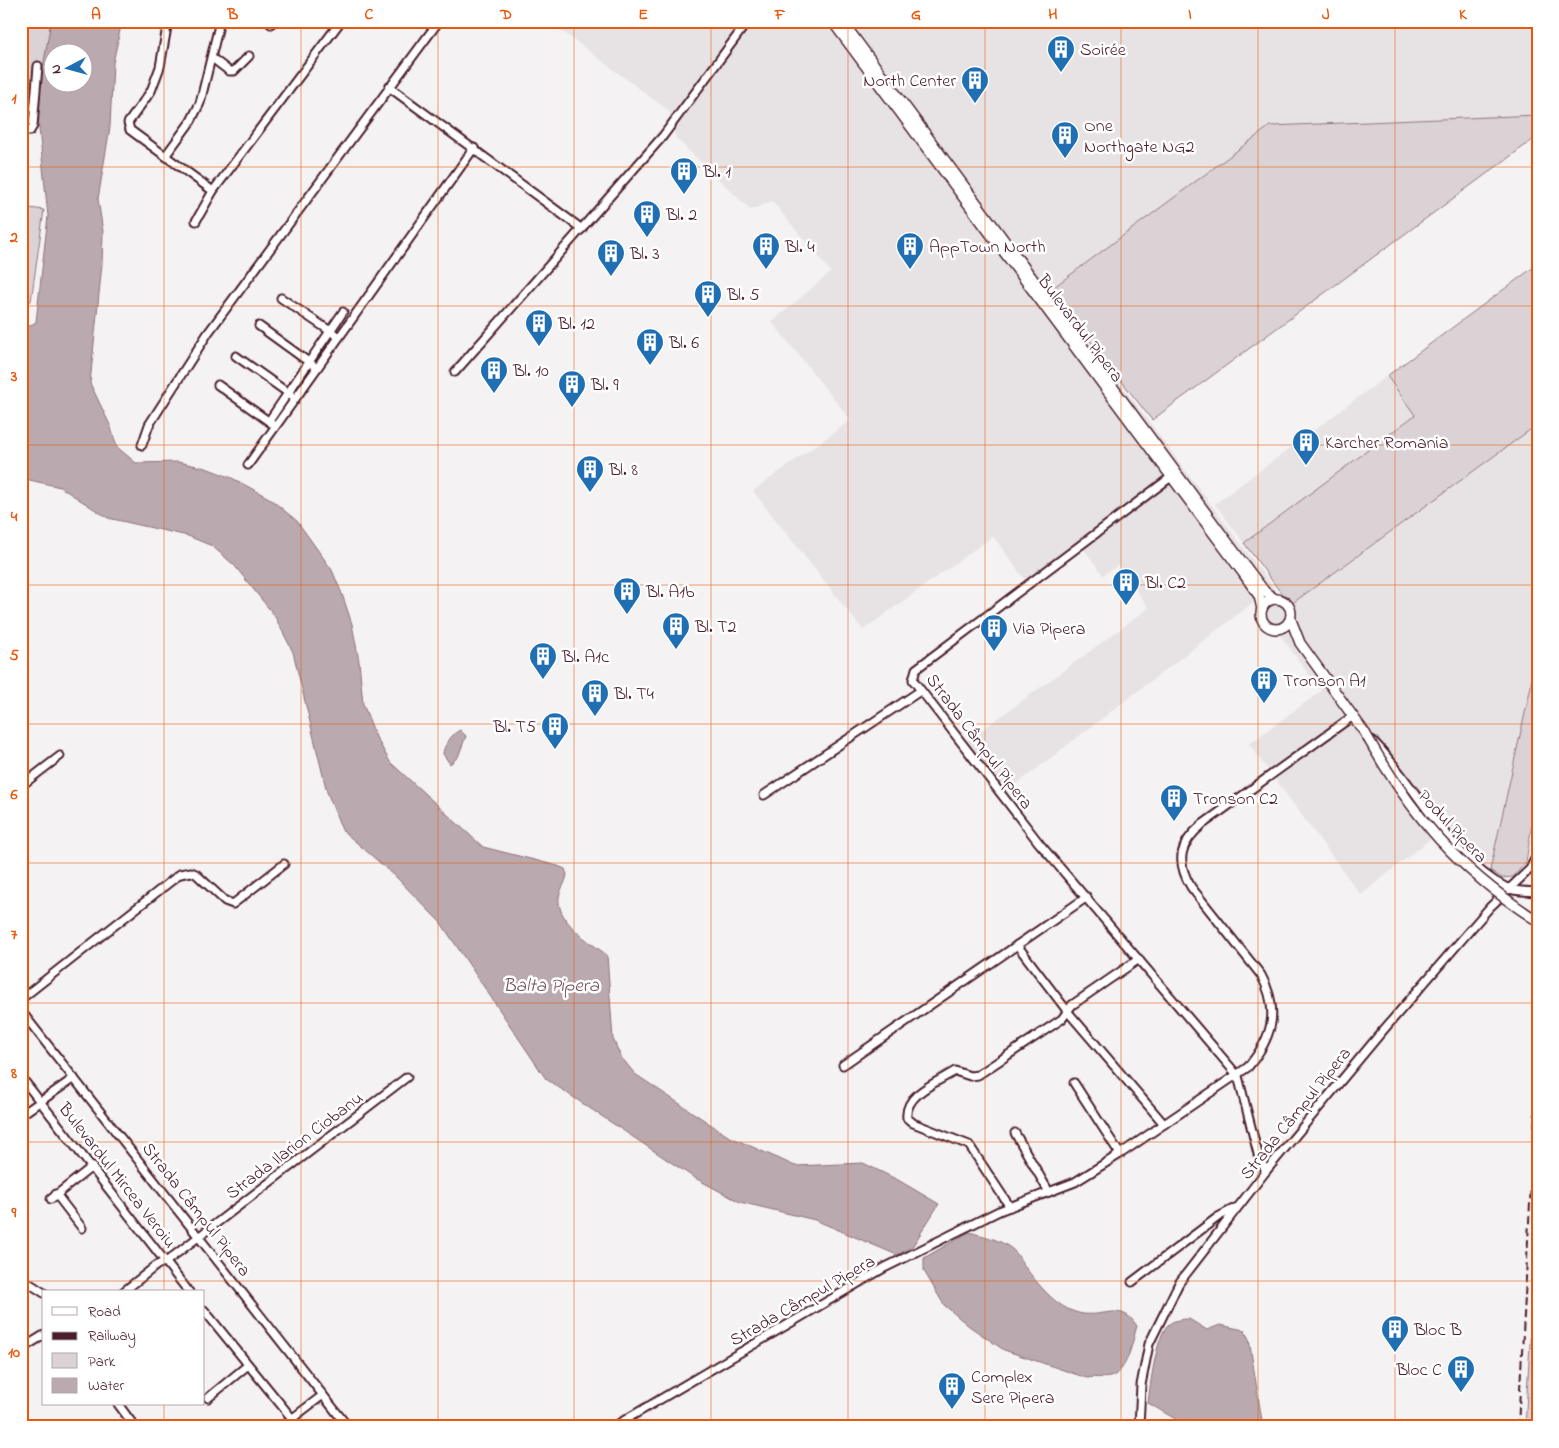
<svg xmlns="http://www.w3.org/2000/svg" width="1559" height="1448" viewBox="0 0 1559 1448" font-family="'Indie Flower',sans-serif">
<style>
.built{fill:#e7e2e3}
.green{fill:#dbd2d5;stroke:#927880}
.water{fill:#baa9ae;stroke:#8d727a;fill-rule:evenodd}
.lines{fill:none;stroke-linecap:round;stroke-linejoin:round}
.minor-casing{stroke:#4a1f2b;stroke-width:11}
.major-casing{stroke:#4a1f2b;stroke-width:12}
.minor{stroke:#fff;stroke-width:7}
.major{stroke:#fff;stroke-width:9}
.rail{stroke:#4a1f2b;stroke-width:2;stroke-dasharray:8 4;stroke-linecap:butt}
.major-bridge-casing{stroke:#4a1f2b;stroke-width:12;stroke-linecap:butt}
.major-bridge{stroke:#fff;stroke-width:9}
.grid{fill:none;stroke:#e8590c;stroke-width:1;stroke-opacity:0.55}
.labels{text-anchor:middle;stroke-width:5;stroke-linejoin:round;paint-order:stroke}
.poi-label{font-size:18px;fill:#4a1f2b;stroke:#fff;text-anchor:start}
.street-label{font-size:18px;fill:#4a1f2b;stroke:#fff}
.water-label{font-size:19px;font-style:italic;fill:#714f59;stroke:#fff}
.neatline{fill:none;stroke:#e8590c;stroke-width:2}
.grid-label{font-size:16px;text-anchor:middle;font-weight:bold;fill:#e8590c}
</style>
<rect width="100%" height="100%" fill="#f4f2f2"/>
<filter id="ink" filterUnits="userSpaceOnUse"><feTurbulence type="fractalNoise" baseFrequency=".02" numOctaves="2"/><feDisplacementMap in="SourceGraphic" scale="10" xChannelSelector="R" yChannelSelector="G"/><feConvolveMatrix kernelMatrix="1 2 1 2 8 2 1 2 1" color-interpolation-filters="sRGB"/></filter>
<g filter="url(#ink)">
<g class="built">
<path d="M557 21H1538V115L1270 126 1050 290 1288 607 1538 424V582L1531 686 1490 870 1467 853 1445 827 1361 895 1249 744 1321 691 1255 601 1005 793 963 744 1149 608 1118 565 1103 575 1084 549 1031 588 993 536 863 630 753 491 851 420 772 322 831 272 772 201 751 210 676 138 669 111 554 25Z"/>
<path d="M1387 376 1416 415 1244 543 1215 504Z"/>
</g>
<g class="green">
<path d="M21 21H51L39 107 29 109 30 121 21 126Z"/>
<path d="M1538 115V136L1152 420 1050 290 1270 126Z"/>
<path d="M21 166H26L22 207 44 210 31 301 21 306Z"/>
<path d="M1538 264V424L1290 605 1244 543 1415 415 1387 376Z"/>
<path d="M1538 582V737L1533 818 1526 862 1513 877 1502 878 1490 870 1531 686Z"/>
<path d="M1538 1210V1427H1525Z"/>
</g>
<g class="water">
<path d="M51 21H122L113 63 110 127 98 199 103 232 102 264 90 383 110 425 117 447 136 463 178 462 206 468 232 478 269 498 297 521 332 570 342 594 352 624 359 661 363 704 376 737 390 762 483 847 558 866 565 869 567 875C566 883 560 889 559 897 556 922 590 942 607 955L613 1039 621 1057 635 1074 728 1136 795 1166 863 1163 898 1180 939 1204 912 1247 897 1255 815 1220 740 1202 693 1177 546 1079 441 923 394 875 342 830 327 792 293 652 274 615 234 565 212 546 188 536 108 518 60 487 21 478V327L29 326 36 322 48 216 38 119 40 85ZM52 52H82V82H52Z"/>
<path d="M460 730 466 736 458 757 450 764 443 754C443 746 453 733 460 730Z"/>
<path d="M969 1232C984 1236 999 1239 1012 1249 1017 1253 1021 1261 1025 1267 1038 1284 1054 1305 1075 1312 1101 1321 1120 1299 1137 1326 1132 1342 1128 1372 1110 1377 1103 1379 1095 1376 1087 1378L1004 1350 969 1326 944 1305 924 1271V1258Z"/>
<path d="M1189 1319 1207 1330 1220 1325 1244 1330 1249 1339 1263 1427H1189L1148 1403C1150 1386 1156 1339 1167 1326 1172 1320 1182 1319 1189 1319Z"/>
</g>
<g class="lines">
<g class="minor-casing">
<g id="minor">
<path d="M168 21 160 67 151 91 128 123 130 130 213 191"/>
<path d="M268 21 271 24"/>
<path d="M212 58 229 71H234L249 56"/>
<path d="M389 87 582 229"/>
<path d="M21 132 30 131 33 126 38 66"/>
<path d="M166 155 191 121 200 103 220 21"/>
<path d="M196 221 213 191 341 21"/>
<path d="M281 298 339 337"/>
<path d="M259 326 317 368"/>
<path d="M236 356 291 395"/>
<path d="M455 372 663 136 748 21"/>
<path d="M218 385 271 423"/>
<path d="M269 421 343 312"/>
<path d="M142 445 149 425 208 333 439 21"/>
<path d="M248 465 474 148"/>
<path d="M1171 477 916 669 913 680 1039 843 1238 1076 1259 1158 1266 1171"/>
<path d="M1372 740C1416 784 1451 861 1507 888 1515 892 1529 891 1538 892"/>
<path d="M21 786 60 756"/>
<path d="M764 795 920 691"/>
<path d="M1017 945 1068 1012 1164 1124"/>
<path d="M21 999 180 874 191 872 196 874 225 901 233 904 284 864"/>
<path d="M21 1011 348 1427"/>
<path d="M843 1065 1087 897"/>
<path d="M21 1077 189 1292"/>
<path d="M1074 1083 1120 1154"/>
<path d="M21 1115 74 1078"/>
<path d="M1015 1133 1049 1192"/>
<path d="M56 1194 82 1228"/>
<path d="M51 1199 93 1166"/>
<path d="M1010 1207 969 1145 913 1123 907 1118C904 1094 938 1082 955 1071L970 1076 978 1075 1062 1019 1072 1005 1139 959"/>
<path d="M21 1278 44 1293"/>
<path d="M1132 1282 1218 1217 1235 1208"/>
<path d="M123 1292 157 1265 167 1261 407 1077"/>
<path d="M204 1310 299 1427"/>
<path d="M21 1349 44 1335"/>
<path d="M208 1398 248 1365"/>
<path d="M118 1404 135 1427"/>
<path d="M21 1418 28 1427"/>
<path d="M281 1427 323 1395"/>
<path d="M613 1427 884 1268 999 1211 1075 1182 1120 1154 1248 1067C1273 1037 1280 1010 1261 975L1191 887C1175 860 1180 843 1203 824L1353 716"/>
<path d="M1139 1427 1141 1385 1149 1344 1179 1283 1266 1171 1380 1034 1490 907 1530 869 1538 853"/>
</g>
</g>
<g class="major-casing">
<g id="major">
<path d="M832 21 1243 573 1259 596 1262 609"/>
<path d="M842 21 1240 559 1265 592 1275 599"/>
<circle cx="1276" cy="614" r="15"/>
<path d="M1291 620 1300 643 1365 733"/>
</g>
</g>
<use href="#minor" class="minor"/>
<use href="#major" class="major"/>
<path class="rail" d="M1518 1427 1538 1054"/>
<g class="major-bridge-casing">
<path id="major-bridge" d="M1365 733C1411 815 1458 870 1538 921"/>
</g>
<use href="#major-bridge" class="major-bridge"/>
</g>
</g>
<path class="grid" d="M164 21V1292M301 21V1427M438 21V1427M574 21V1427M711 21V1427M848 21V1427M985 21V1427M1121 21V1427M1258 21V1427M1395 21V1427M21 167H1538M21 306H1538M21 445H1538M21 585H1538M21 724H1538M21 863H1538M21 1003H1538M21 1142H1538M21 1281H1538M164 1404V1427"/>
<defs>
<g id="building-pin" transform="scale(1.4375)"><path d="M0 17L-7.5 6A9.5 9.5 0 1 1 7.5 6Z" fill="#1f6fb2" stroke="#fff"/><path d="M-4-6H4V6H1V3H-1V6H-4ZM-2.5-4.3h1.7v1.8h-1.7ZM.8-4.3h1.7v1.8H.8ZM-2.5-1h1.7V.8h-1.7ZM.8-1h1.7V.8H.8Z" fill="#fff"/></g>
</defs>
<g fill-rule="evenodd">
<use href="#building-pin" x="1061" y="49"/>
<use href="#building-pin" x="975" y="80"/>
<use href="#building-pin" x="1065" y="135"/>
<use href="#building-pin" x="684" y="171"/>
<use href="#building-pin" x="647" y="214"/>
<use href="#building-pin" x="766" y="246"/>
<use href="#building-pin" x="910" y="246"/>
<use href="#building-pin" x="611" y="253"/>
<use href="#building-pin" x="708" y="294"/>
<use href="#building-pin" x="539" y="323"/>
<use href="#building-pin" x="650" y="342"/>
<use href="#building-pin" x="494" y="370"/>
<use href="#building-pin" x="572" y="384"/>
<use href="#building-pin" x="1306" y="442"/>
<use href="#building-pin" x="590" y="469"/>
<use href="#building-pin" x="1126" y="582"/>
<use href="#building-pin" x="627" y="591"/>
<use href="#building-pin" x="676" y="626"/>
<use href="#building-pin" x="994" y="628"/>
<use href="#building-pin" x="543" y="656"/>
<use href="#building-pin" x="1264" y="680"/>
<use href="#building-pin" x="595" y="693"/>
<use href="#building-pin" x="555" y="726"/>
<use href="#building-pin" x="1174" y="798"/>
<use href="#building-pin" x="1395" y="1329"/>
<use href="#building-pin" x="1461" y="1369"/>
<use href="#building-pin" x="952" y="1386"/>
</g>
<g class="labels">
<g class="poi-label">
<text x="1080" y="55">Soirée</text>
<text x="956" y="86" text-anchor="end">North Center</text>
<text x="1084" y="131">One<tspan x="1084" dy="21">Northgate NG2</tspan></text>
<text x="703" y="177">Bl. 1</text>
<text x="666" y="220">Bl. 2</text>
<text x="785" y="252">Bl. 4</text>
<text x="929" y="252">AppTown North</text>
<text x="630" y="259">Bl. 3</text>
<text x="727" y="300">Bl. 5</text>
<text x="558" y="329">Bl. 12</text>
<text x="669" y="348">Bl. 6</text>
<text x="513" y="376">Bl. 10</text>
<text x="591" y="390">Bl. 9</text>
<text x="1325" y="448">Karcher Romania</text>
<text x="609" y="475">Bl. 8</text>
<text x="1145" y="588">Bl. C2</text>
<text x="646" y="597">Bl. A1b</text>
<text x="695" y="632">Bl. T2</text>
<text x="1013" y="634">Via Pipera</text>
<text x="562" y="662">Bl. A1c</text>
<text x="1283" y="686">Tronson A1</text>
<text x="614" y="699">Bl. T4</text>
<text x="536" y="732" text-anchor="end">Bl. T5</text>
<text x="1193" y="804">Tronson C2</text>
<text x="1414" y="1335">Bloc B</text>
<text x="1442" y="1375" text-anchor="end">Bloc C</text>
<text x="971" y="1382">Complex<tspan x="971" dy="21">Sere Pipera</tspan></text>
</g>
<g class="street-label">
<text transform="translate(1081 328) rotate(53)" y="6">Bulevardul Pipera</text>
<text transform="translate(980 741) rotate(53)" y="6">Strada Câmpul Pipera</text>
<text transform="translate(1453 826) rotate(47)" y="6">Podul Pipera</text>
<text transform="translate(1295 1113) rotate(-51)" y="6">Strada Câmpul Pipera</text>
<text transform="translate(294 1145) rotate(-37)" y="6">Strada Ilarion Ciobanu</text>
<text transform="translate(118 1175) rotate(52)" y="6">Bulevardul Mircea Veroiu</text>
<text transform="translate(197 1209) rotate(52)" y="6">Strada Câmpul Pipera</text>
<text transform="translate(802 1300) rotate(-30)" y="6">Strada Câmpul Pipera</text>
</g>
<g class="water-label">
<text x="551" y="991">Balta Pipera</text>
</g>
</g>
<rect width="1559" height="1448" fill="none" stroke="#fff" stroke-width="55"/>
<rect x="42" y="1290" width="162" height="115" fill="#ffffff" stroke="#b7a5aa"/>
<rect x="52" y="1307" width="25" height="8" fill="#ffffff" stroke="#b7a5aa"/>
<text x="88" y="1316" font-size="15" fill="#4a1f2b">Road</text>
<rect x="52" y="1332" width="25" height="8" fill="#4a1f2b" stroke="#b7a5aa"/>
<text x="88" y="1340" font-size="15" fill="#4a1f2b">Railway</text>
<rect x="52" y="1353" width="25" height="15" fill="#dbd2d5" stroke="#b7a5aa"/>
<text x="88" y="1366" font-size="15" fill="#4a1f2b">Park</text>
<rect x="52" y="1378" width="25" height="15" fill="#baa9ae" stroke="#b7a5aa"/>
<text x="88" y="1390" font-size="15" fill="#4a1f2b">Water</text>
<g transform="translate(68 68) rotate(264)"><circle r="24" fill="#ffffff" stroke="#b7a5aa"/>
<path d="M0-4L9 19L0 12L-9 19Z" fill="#1f6fb2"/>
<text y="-8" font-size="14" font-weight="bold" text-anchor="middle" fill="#4a1f2b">N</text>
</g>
<rect x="28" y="28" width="1504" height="1392" class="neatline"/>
<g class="grid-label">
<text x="96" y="19">A</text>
<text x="233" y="19">B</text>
<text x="369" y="19">C</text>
<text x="506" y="19">D</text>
<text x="643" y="19">E</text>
<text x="780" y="19">F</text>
<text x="916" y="19">G</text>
<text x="1053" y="19">H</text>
<text x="1190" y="19">I</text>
<text x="1326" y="19">J</text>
<text x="1463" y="19">K</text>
<text x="14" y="103">1</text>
<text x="14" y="242">2</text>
<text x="14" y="381">3</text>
<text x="14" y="521">4</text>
<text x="14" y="660">5</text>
<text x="14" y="799">6</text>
<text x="14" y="939">7</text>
<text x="14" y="1078">8</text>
<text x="14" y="1217">9</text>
<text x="14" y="1357">10</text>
</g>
</svg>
